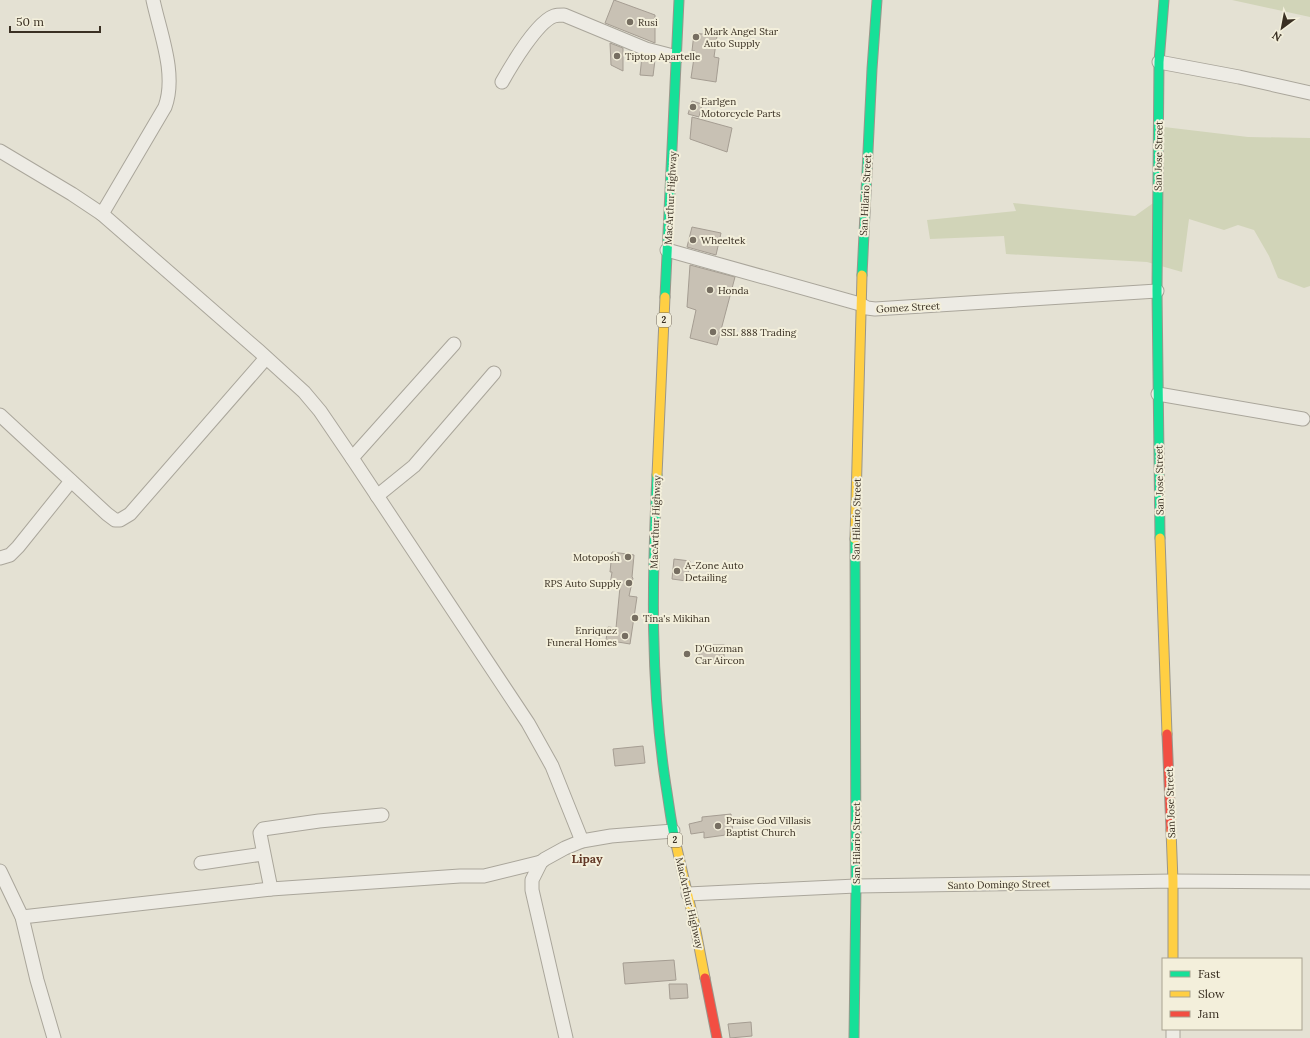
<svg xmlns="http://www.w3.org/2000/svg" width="1310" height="1038" viewBox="0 0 1310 1038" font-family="Lora,serif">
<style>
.green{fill:#d1d4b8}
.building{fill:#c8c1b4;stroke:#a59d92}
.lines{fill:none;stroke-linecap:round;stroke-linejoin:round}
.street-casing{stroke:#aaa69b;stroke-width:15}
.fast-casing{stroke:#9a968b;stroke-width:11}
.slow-casing{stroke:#9a968b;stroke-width:11}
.jam-casing{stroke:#9a968b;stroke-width:11}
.street{stroke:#edebe4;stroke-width:13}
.fast{stroke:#16e098;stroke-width:9}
.slow{stroke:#ffcf43;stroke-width:9}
.jam{stroke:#f24e42;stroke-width:9}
.poi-dot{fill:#766e61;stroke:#f3efdb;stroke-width:1.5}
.labels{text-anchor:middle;stroke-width:4;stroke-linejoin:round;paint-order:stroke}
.shield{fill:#f3efdb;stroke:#72695a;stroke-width:1}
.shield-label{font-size:9px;font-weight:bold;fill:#3a3023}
.poi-label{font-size:10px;fill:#3a3023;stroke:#f3efdb;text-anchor:start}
.street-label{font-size:10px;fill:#3a3023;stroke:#f3efdb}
.quarter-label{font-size:12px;font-weight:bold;fill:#623826;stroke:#f3efdb}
</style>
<rect width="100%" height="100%" fill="#e4e1d3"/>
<g class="green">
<path d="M1232 0H1310V17Z"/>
<path d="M1164 127 1248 137 1310 138V286L1304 288 1278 278 1269 256 1254 230 1238 225 1224 230 1189 219 1182 272 1147 262 1006 254 1004 236 930 239 927 220 1016 211 1013 203 1135 216 1163 196Z"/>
</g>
<g class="building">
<path d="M614 0 655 15V43L605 23Z"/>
<path d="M694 33 717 36 714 57 719 58 716 82 691 78 695 51H692Z"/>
<path d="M610 43 623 48V71L611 65Z"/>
<path d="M642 56 655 60 653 76 640 75Z"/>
<path d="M692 101 702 104 699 117 688 114Z"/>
<path d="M692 117 732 128 727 152 690 139Z"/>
<path d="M692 227 721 233 716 255 687 247Z"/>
<path d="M690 265 735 277 717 345 690 338 696 310 687 307Z"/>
<path d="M612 552 634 555 632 577 633 578 629 596 637 597 630 644 606 640 608 627 616 628 620 587 610 585 612 572H610Z"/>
<path d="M674 559 690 561 687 581 672 579Z"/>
<rect x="699" y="645" width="25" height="15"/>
<path d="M643 746 645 763 615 766 613 749Z"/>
<path d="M731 814 733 834 704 838V832L691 834 689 824 702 821V817Z"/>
<path d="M674 960 676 980 625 984 623 963Z"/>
<path d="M669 984H687L688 998 670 999Z"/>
<path d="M751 1022 752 1036 730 1038 728 1024Z"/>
</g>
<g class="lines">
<g class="street-casing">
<g id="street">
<path d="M1159 62 1239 77 1310 93"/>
<path d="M502 82C511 66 537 22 554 16 557 15 561 15 564 15L646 49 677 57"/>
<path d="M0 151 72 194 102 214 259 351 304 392 320 411 352 458 528 723 552 766 582 841"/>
<path d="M102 214 165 107C177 74 160 33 153 0"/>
<path d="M667 250 860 304 867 308 875 309 1157 291"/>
<path d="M1158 394 1303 419"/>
<path d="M0 415 107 514 115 520H120L130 514 266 358"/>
<path d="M352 458 454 344"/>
<path d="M377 496 414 466 494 373"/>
<path d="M0 558 10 555 18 547 71 481"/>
<path d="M201 863 263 854"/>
<path d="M0 871 22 917 37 980 54 1038"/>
<path d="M271 889 261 839 260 833 263 829 319 821 382 815"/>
<path d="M688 894 856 886 1173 881 1310 882"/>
<path d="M22 917 271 889 460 876H484L541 862"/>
<path d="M1173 1029V1038"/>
<path d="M566 1038 532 890V880L541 862 545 859 565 848 582 841 611 836 673 831"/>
</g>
</g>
<g class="fast-casing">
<g id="fast">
<path d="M862 275 872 69 877 0"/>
<path d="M665 297 679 0"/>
<path d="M657 475C652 579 650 683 666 786 669 804 671 822 675 840"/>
<path d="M1160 538 1157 291 1159 62 1164 0"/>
<path d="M854 1038 856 886 855 539"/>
</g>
</g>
<g class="slow-casing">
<g id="slow">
<path d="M657 475 665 297"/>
<path d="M1160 538 1167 734"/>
<path d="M855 539 862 275"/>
<path d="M1171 830 1173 881V959"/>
<path d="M675 840 695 926 705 978"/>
</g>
</g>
<g class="jam-casing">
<g id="jam">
<path d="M1167 734 1171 830"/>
<path d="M705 978 717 1038"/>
</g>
</g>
<use href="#street" class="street"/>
<use href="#fast" class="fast"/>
<use href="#slow" class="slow"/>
<use href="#jam" class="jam"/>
</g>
<g class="poi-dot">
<circle cx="630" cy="22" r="4"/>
<circle cx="696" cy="37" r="4"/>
<circle cx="617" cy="56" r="4"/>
<circle cx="693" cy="107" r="4"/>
<circle cx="693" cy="240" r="4"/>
<circle cx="710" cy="290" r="4"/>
<circle cx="713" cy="332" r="4"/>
<circle cx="628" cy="557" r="4"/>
<circle cx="677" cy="571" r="4"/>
<circle cx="629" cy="583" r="4"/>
<circle cx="635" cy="618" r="4"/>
<circle cx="625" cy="636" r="4"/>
<circle cx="687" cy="654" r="4"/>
<circle cx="718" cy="826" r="4"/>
</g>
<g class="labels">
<g class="shield">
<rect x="657" y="313" width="14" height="14" rx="3"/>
<rect x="668" y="833" width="14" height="14" rx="3"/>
</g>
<g class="shield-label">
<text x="664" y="323">2</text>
<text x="675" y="843">2</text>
</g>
<g class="poi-label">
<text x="638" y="26">Rusi</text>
<text x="704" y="35">Mark Angel Star<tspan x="704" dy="12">Auto Supply</tspan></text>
<text x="625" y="60">Tiptop Apartelle</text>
<text x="701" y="105">Earlgen<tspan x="701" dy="12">Motorcycle Parts</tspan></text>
<text x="701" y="244">Wheeltek</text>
<text x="718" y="294">Honda</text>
<text x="721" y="336">SSL 888 Trading</text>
<text x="620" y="561" text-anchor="end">Motoposh</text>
<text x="685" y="569">A-Zone Auto<tspan x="685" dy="12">Detailing</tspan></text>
<text x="621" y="587" text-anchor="end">RPS Auto Supply</text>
<text x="643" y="622">Tina's Mikihan</text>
<text x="617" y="634" text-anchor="end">Enriquez<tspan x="617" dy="12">Funeral Homes</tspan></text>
<text x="695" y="652">D'Guzman<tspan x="695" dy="12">Car Aircon</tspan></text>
<text x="726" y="824">Praise God Villasis<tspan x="726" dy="12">Baptist Church</tspan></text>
</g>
<g class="street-label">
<text transform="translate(1158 156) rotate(-89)" y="4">San Jose Street</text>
<text transform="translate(865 195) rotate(-87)" y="4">San Hilario Street</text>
<text transform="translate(670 198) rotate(-87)" y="4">MacArthur Highway</text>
<text transform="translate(908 307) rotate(-3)" y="4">Gomez Street</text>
<text transform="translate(1159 480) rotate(-91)" y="4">San Jose Street</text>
<text transform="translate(856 519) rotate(-89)" y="4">San Hilario Street</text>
<text transform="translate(655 522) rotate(-88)" y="4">MacArthur Highway</text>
<text transform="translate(1170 803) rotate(-92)" y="4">San Jose Street</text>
<text transform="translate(856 843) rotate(-90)" y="4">San Hilario Street</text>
<text transform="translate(999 884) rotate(-1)" y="4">Santo Domingo Street</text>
<text transform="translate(690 903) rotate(77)" y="4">MacArthur Highway</text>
</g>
<g class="quarter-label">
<text x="587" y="863">Lipay</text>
</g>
</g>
<rect x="1162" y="958" width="140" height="72" fill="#f3efdb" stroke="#a9a391"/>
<rect x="1170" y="971" width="20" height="6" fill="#16e098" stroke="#a9a391"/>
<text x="1198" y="978" font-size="12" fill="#3a3023">Fast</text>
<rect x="1170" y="991" width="20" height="6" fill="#ffcf43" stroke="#a9a391"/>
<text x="1198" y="998" font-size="12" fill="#3a3023">Slow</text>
<rect x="1170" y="1011" width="20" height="6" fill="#f24e42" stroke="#a9a391"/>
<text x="1198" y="1018" font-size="12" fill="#3a3023">Jam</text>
<g transform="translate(1282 28) rotate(212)" stroke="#f3efdb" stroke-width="3" paint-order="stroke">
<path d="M0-3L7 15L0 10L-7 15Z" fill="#3a3023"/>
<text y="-6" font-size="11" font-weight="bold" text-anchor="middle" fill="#3a3023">N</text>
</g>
<path d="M10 26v6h90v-6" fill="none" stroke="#3a3023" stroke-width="2"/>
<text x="16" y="26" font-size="12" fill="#3a3023" stroke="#f3efdb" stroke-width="3" paint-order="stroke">50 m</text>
</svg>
